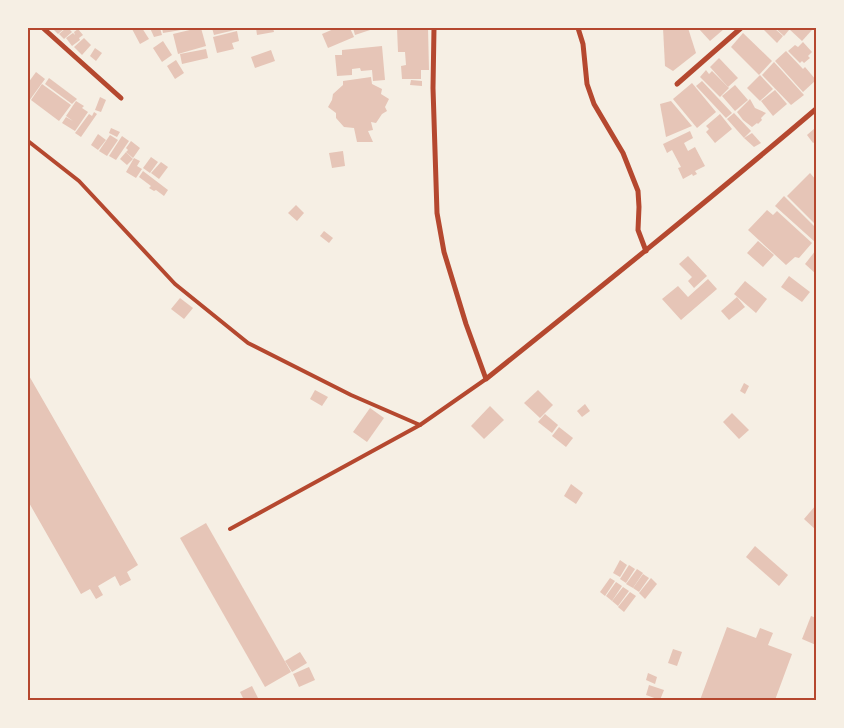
<svg xmlns="http://www.w3.org/2000/svg" width="844" height="728" viewBox="0 0 844 728" font-family="Commissioner,sans-serif">
<style>
.building{fill:#e6c5b7}
.lines{fill:none;stroke-linecap:round;stroke-linejoin:round}
.service{stroke:#b5482f;stroke-width:4}
.minor{stroke:#b5482f;stroke-width:5}
.neatline{fill:none;stroke:#b5482f;stroke-width:2}
</style>
<rect width="100%" height="100%" fill="#f6efe4"/>
<g class="building">
<path d="M52 28H65L58 34Z"/>
<path d="M66 28H68L72 32 64 39 59 34Z"/>
<path d="M135 28H142L149 39 140 44 132 29Z"/>
<path d="M150 28H160L162 35 154 37Z"/>
<path d="M162 28H180L181 30 163 33Z"/>
<path d="M198 28H201L206 46 178 54 173 34Z"/>
<path d="M212 28H243L214 35Z"/>
<path d="M256 28H273L274 32 257 35Z"/>
<path d="M336 28H350L354 37 328 48 322 34Z"/>
<path d="M353 28H369L370 30 355 35Z"/>
<path d="M397 28H428L429 70H421V79H402L401 66 406 65 405 52H398Z"/>
<path d="M663 28H688L696 53 673 71 665 66Z"/>
<path d="M700 28H723L724 29 710 41 699 29Z"/>
<path d="M762 28H774L783 36 777 43Z"/>
<path d="M775 28H787L789 30 784 36Z"/>
<path d="M788 28H810L812 30 802 41Z"/>
<path d="M78 29 83 35 79 38 80 40 72 46 66 38 73 33 75 35 74 32Z"/>
<path d="M237 31 239 41 232 43 234 49 217 53 213 37Z"/>
<path d="M743 33 772 61 759 75 731 47Z"/>
<path d="M84 38 91 45 82 55 74 47Z"/>
<path d="M163 41 172 55 162 62 153 48Z"/>
<path d="M803 42 812 52 808 56 810 58 804 63 802 61 800 63 788 51 795 45 798 47Z"/>
<path d="M382 46 385 80 373 81 372 70 361 71 360 68 352 69V75L337 76 335 55H342V50Z"/>
<path d="M95 48 102 53 96 61 90 56Z"/>
<path d="M206 49 208 58 182 64 180 54Z"/>
<path d="M271 50 275 61 255 68 251 57Z"/>
<path d="M786 51 803 69 805 67 816 80 803 92 775 61Z"/>
<path d="M719 58 738 78 728 87 710 67Z"/>
<path d="M176 60 184 73 175 79 167 66Z"/>
<path d="M774 62 804 95 791 105 762 75Z"/>
<path d="M706 70 709 74 712 71 729 88 720 97 700 77Z"/>
<path d="M36 72 45 79 29 101 28 100V83Z"/>
<path d="M760 75 773 89 760 101 747 88Z"/>
<path d="M371 77 372 84 382 89 381 94 389 99 385 107 387 111 382 114 376 123 371 122 373 130 368 131 373 142H357L354 128 344 127 336 118V113L328 107 332 100 333 94 343 85V81Z"/>
<path d="M49 78 77 99 72 104 45 84Z"/>
<path d="M411 80 422 81V86L410 85Z"/>
<path d="M702 81 732 113 726 118 696 86Z"/>
<path d="M692 83 716 112 697 128 673 99Z"/>
<path d="M42 84 71 105 59 121 31 100Z"/>
<path d="M735 85 748 100 735 111 722 96Z"/>
<path d="M775 90 787 104 773 116 761 101Z"/>
<path d="M100 97 106 100 101 112 95 110Z"/>
<path d="M750 99 755 108 766 113 761 118 762 120 758 124 757 123 752 127 743 120 737 112Z"/>
<path d="M76 101 84 106 82 108 88 112 75 131 62 123 66 117 73 121 66 116Z"/>
<path d="M671 101 692 126 666 137 660 104Z"/>
<path d="M94 112 97 114 81 137 75 133 89 114 92 116Z"/>
<path d="M734 113 751 131 744 138 727 119Z"/>
<path d="M720 114 732 129 715 143 706 132 709 129 706 126Z"/>
<path d="M111 128 120 132 117 137 109 133Z"/>
<path d="M815 128 816 129V141L813 143 807 135Z"/>
<path d="M690 131 693 138 684 143 688 151 695 147 705 166 695 171 697 174 693 176 692 174 683 179 678 168 681 167 672 150 667 153 663 144Z"/>
<path d="M752 133 761 143 754 147 744 138Z"/>
<path d="M98 134 106 140 98 150 91 145Z"/>
<path d="M110 135 118 140 107 156 99 151Z"/>
<path d="M122 136 129 141 116 160 109 156Z"/>
<path d="M131 141 140 148 133 158 126 152 128 150 126 148Z"/>
<path d="M343 151 345 166 332 168 329 153Z"/>
<path d="M126 152 133 159 127 165 120 159Z"/>
<path d="M151 157 158 162 150 173 143 168Z"/>
<path d="M134 158 140 161 137 166 142 169 136 178 126 172Z"/>
<path d="M161 162 168 167 159 179 151 173Z"/>
<path d="M143 171 168 190 164 196 156 190 154 191 149 188 151 186 139 177Z"/>
<path d="M810 173 816 180V225L787 196Z"/>
<path d="M784 196 816 228V241L815 242 775 206Z"/>
<path d="M296 205 304 213 297 221 288 213Z"/>
<path d="M767 210 773 215 777 211 812 243 799 258 795 257 786 265 748 230Z"/>
<path d="M324 231 333 238 329 243 320 236Z"/>
<path d="M758 241 774 255 763 267 747 253Z"/>
<path d="M816 250V274L805 264Z"/>
<path d="M688 256 707 276 694 288 688 281 692 277 679 264Z"/>
<path d="M789 276 810 292 802 302 781 287Z"/>
<path d="M708 279 717 289 681 320 662 299 678 286 688 297Z"/>
<path d="M745 281 767 299 756 313 734 294Z"/>
<path d="M737 297 745 307 729 320 721 311Z"/>
<path d="M180 298 193 308 184 319 171 309Z"/>
<path d="M28 374 138 565 127 572 131 580 120 586 115 576 98 586 103 595 96 599 90 589 81 594 28 501Z"/>
<path d="M744 383 749 386 745 394 740 391Z"/>
<path d="M315 390 328 397 322 406 310 399Z"/>
<path d="M538 390 553 405 540 418 524 403Z"/>
<path d="M585 404 590 411 582 417 577 411Z"/>
<path d="M490 406 504 420 484 439 471 426Z"/>
<path d="M370 408 384 418 367 442 353 432Z"/>
<path d="M732 413 749 430 739 439 723 422Z"/>
<path d="M545 414 558 425 552 433 538 422Z"/>
<path d="M559 427 573 438 566 447 552 436Z"/>
<path d="M571 484 583 493 576 504 564 496Z"/>
<path d="M816 505V530L804 519Z"/>
<path d="M206 523 291 672 265 687 180 538Z"/>
<path d="M755 546 788 575 779 586 746 557Z"/>
<path d="M620 560 627 565 620 577 613 573Z"/>
<path d="M629 565 635 569 626 583 620 579Z"/>
<path d="M637 569 643 573 633 588 626 584Z"/>
<path d="M643 574 649 578 639 592 633 588Z"/>
<path d="M610 578 615 581 605 596 600 592Z"/>
<path d="M651 578 657 584 645 599 639 593Z"/>
<path d="M616 582 622 586 612 601 606 596Z"/>
<path d="M623 587 629 591 618 606 612 601Z"/>
<path d="M630 592 636 596 624 612 618 607Z"/>
<path d="M811 616 816 618V645L802 639Z"/>
<path d="M727 627 756 638 760 628 773 633 768 645 792 654 775 700H700Z"/>
<path d="M673 649 682 652 677 666 668 663Z"/>
<path d="M300 652 307 663 292 672 285 661Z"/>
<path d="M309 667 315 680 299 687 293 674Z"/>
<path d="M648 673 657 677 655 684 646 680Z"/>
<path d="M649 685 664 690 660 700 646 695Z"/>
<path d="M252 686 259 700H244L240 692Z"/>
</g>
<g class="lines">
<g class="service">
<path d="M28 141 79 181 175 284 248 343 351 395 420 425"/>
<path d="M230 529 420 425 486 379"/>
</g>
<g class="minor">
<path d="M43 28 121 98"/>
<path d="M434 28 433 88 437 213 444 252 466 324 486 379C597 290 708 201 816 109"/>
<path d="M578 28 583 44 587 84 594 104 623 153 638 191 639 207 638 230 646 251"/>
<path d="M677 84 741 28"/>
</g>
</g>
<rect width="844" height="728" fill="none" stroke="#f6efe4" stroke-width="58"/>
<rect x="29" y="29" width="786" height="670" class="neatline"/>
</svg>
